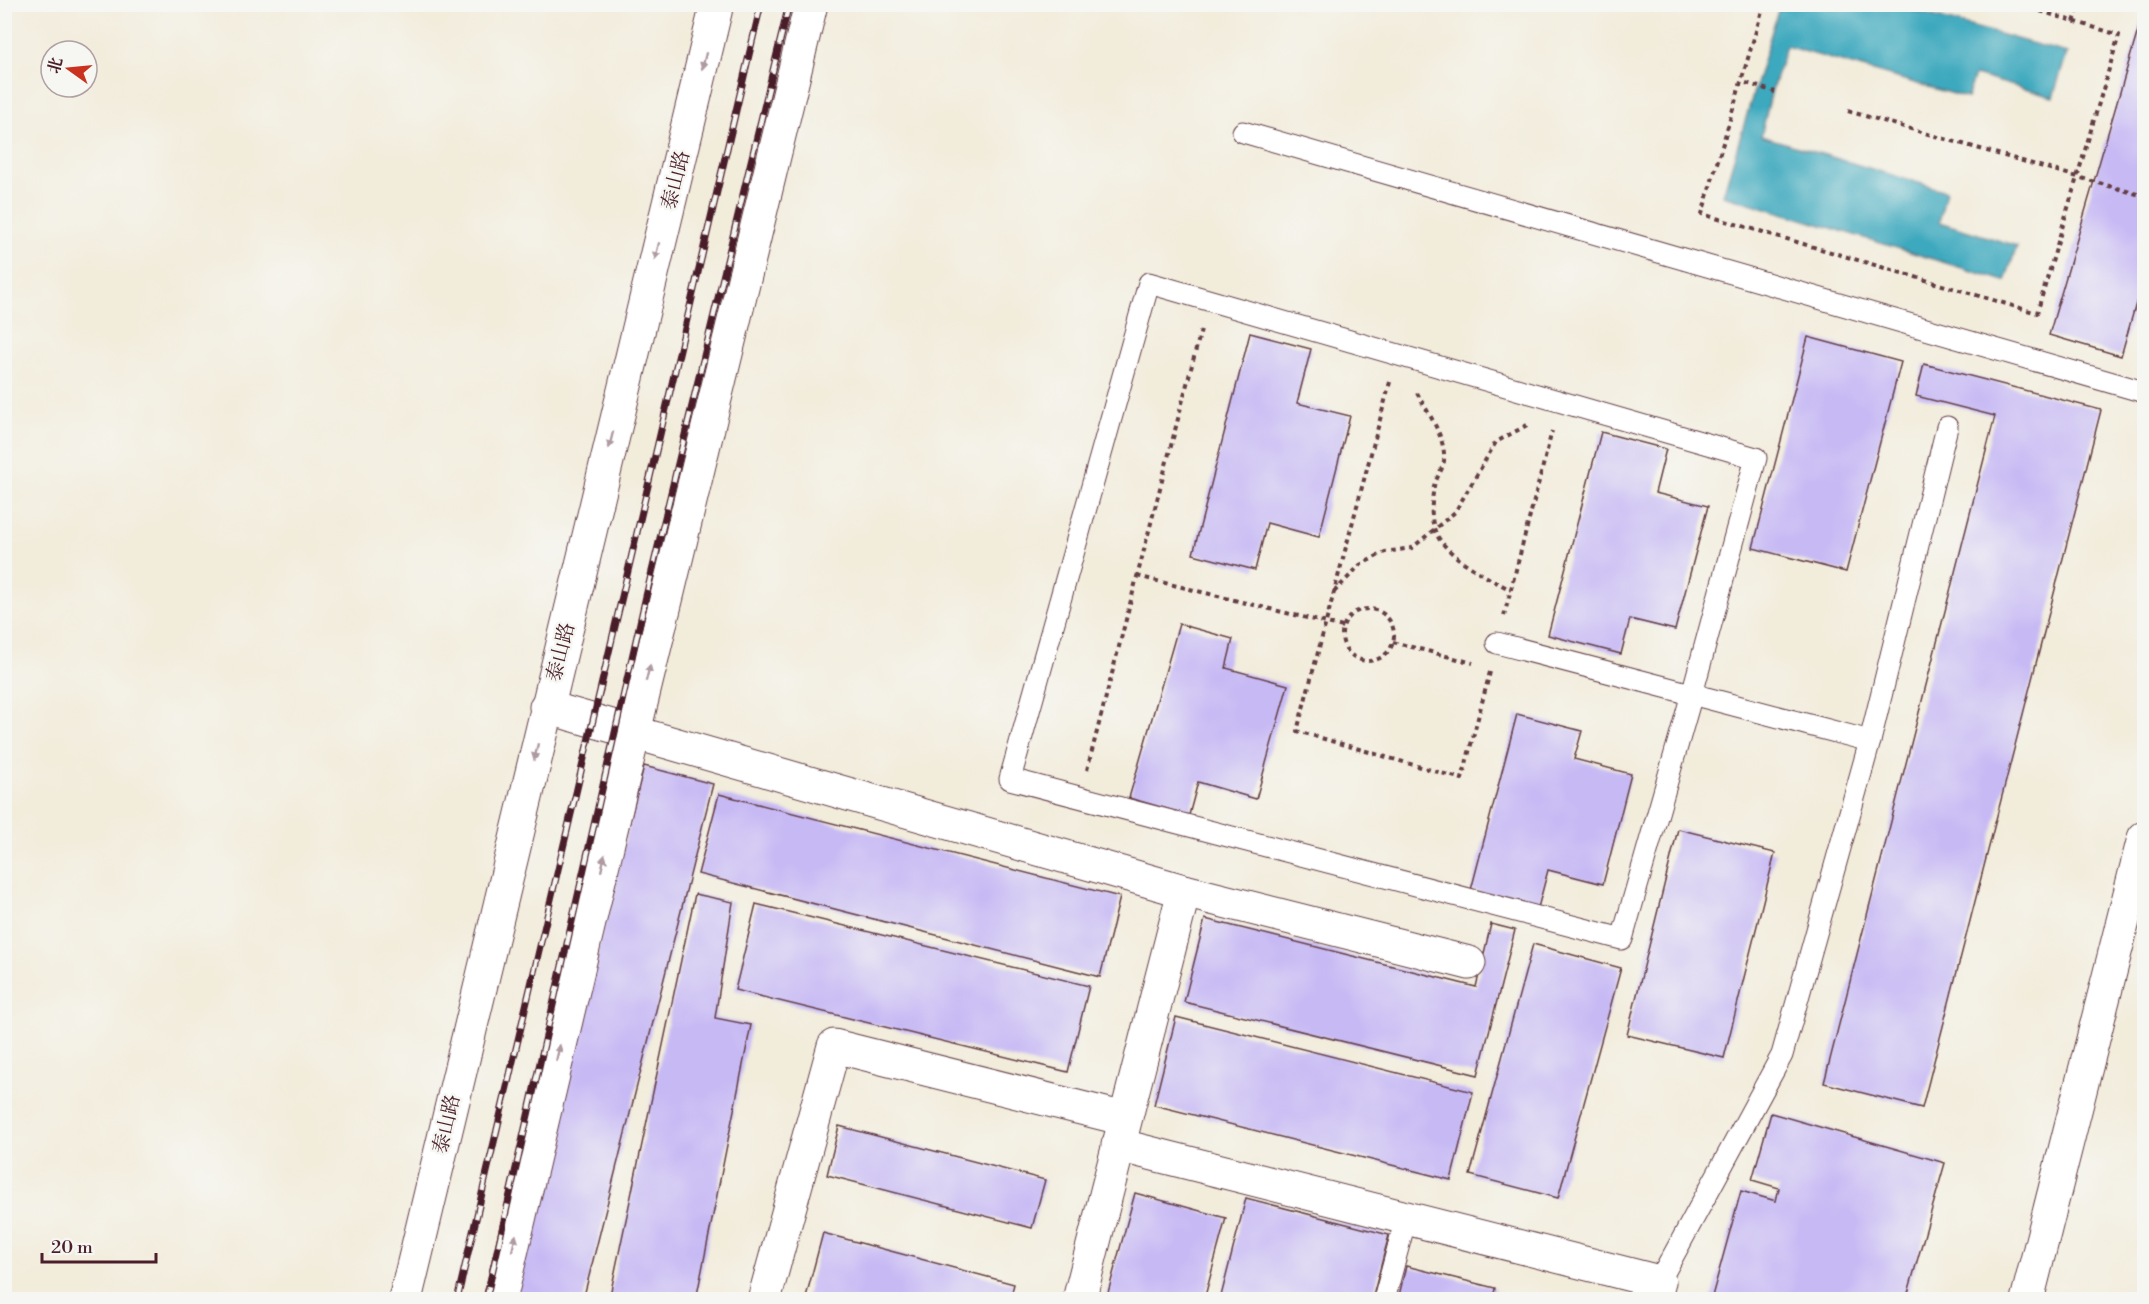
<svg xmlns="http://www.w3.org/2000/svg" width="2149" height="1304" viewBox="0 0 2149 1304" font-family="'Libre Bodoni','Noto Serif SC',serif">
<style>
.water{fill:#3ea9be;stroke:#446474;stroke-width:1.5}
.building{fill:#c7baf4}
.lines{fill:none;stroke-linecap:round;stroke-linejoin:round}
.lane-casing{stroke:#633e45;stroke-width:23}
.street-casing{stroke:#633e45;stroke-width:35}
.secondary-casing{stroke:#633e45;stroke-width:35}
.path{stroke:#633e45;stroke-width:4;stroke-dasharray:4.5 4.5;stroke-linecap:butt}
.lane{stroke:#fff;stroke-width:21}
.street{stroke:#fff;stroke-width:33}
.secondary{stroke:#fff;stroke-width:33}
.rail-casing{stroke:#4a1f2b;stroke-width:7}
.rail{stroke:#f6f6f2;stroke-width:4.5;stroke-dasharray:14;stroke-linecap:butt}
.oneway{fill:#ae9aa0}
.labels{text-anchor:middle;stroke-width:5;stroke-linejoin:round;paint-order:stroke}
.street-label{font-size:20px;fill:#4a1f2b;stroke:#f6f6f2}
</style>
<rect width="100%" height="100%" fill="#f6f6f2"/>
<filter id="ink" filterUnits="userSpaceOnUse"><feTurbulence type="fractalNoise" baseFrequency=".0167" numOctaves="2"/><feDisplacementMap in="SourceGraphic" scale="12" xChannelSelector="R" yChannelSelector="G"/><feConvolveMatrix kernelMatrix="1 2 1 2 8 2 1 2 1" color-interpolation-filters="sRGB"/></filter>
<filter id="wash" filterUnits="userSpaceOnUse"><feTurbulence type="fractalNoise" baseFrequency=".008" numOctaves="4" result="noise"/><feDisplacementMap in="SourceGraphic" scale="24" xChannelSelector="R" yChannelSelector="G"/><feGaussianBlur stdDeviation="1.35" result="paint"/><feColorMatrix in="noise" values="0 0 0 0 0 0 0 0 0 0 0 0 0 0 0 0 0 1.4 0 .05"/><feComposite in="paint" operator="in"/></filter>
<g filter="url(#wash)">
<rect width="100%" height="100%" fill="#f2ecdb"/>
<path class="water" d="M1780 4 1894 5 2067 53 2053 97 1975 75 1967 98 1786 46 1772 90 1761 136 1946 191 1939 222 2017 246 2005 281 1723 195Z"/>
<g id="blocks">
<g class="building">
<path d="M2144 10V275L2121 356 2049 335Z"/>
<path d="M1250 333 1311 349 1297 403 1350 416 1319 537 1267 523 1255 570 1193 554Z"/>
<path d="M1808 337 1901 362 1846 572 1753 548Z"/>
<path d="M1924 364 2101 410 1922 1108 1824 1083 1995 416 1916 396Z"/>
<path d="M1601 432 1666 449 1655 493 1708 506 1675 630 1630 619 1621 654 1548 635Z"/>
<path d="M1179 624 1233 639 1226 668 1288 685 1256 799 1198 782 1189 815 1129 798Z"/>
<path d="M1517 714 1582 731 1574 759 1631 774 1603 884 1548 870 1538 908 1471 890Z"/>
<path d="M644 766 713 784 583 1300H509Z"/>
<path d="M719 794 1120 897 1100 977 698 874Z"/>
<path d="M1678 829 1775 853 1724 1058 1627 1035Z"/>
<path d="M695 894 733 902 715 1018 751 1025 696 1300H609Z"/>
<path d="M756 904 1089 986 1068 1072 735 990Z"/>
<path d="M1205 919 1476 987 1491 924 1515 930 1478 1075 1184 1002Z"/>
<path d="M1533 944 1621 968 1558 1198 1470 1175Z"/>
<path d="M1176 1017 1473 1092 1451 1180 1154 1105Z"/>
<path d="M1771 1113 1945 1163 1906 1300H1711L1741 1191 1776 1201 1779 1188 1752 1180Z"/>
<path d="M839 1126 1045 1180 1032 1228 827 1175Z"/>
<path d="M1135 1193 1226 1218 1204 1300H1106Z"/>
<path d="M1246 1198 1389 1235 1372 1300H1322L1314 1298V1300H1220Z"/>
<path d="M823 1233 1014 1284 1010 1300H817L806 1297Z"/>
<path d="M1406 1266 1495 1288 1493 1300H1398Z"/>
</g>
</g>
</g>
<g filter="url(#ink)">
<use href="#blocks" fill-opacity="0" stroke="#633e45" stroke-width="1.5"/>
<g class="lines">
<g class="lane-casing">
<g id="lane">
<path d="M1243 132 2144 392"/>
<path d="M1149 283 1756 458 1692 694 1622 939 1010 779Z"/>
<path d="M1497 643 1870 741"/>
<path d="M1659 1282 1782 1055 1870 741 1947 427"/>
<path d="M1384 1300 1406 1218"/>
</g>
</g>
<g class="street-casing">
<g id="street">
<path d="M546 707 1184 891 1469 963"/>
<path d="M1118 1145 1659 1282 1654 1300"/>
<path d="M764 1300 834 1046 1125 1119"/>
<path d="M1079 1300 1184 891"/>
</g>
</g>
<g class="secondary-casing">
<g id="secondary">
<path d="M405 1300 717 4"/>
<path d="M500 1300 634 732 811 4"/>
<path d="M2027 1300 2144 838"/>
</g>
</g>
<g class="path">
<path d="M1764 4 1702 214 2037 313 2119 35 2017 4"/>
<path d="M2074 22 2080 4"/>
<path d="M1746 83 1775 92"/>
<path d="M1848 111 2144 196"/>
<path d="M1390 382 1297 731 1462 779 1490 672"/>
<path d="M1417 393C1428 413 1446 437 1444 461 1443 469 1436 478 1434 486 1432 499 1430 515 1434 528 1441 554 1488 578 1511 590"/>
<path d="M1137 576 1343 627"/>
<path d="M1334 592 1360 565 1385 552 1412 548 1455 512 1496 442 1529 424"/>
<circle cx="1368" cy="635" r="26"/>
<path d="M1504 616 1552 431"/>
<path d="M1393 642 1473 663"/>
<path d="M1087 770 1201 330"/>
</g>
<use href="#lane" class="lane"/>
<use href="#street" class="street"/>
<use href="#secondary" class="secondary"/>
<g class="rail-casing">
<g id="rail">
<path d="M457 1300 761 4"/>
<path d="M486 1300 646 596 789 4"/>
</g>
</g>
<use href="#rail" class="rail"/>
</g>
<defs><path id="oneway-solid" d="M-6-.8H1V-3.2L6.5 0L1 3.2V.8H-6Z" transform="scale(1.5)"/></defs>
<g class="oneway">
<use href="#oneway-solid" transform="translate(704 61) rotate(104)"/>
<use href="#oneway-solid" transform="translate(657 251) rotate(104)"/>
<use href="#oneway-solid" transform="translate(611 440) rotate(104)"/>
<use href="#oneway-solid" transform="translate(648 673) rotate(-76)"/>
<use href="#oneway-solid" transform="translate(536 752) rotate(103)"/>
<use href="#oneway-solid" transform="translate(603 863) rotate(-77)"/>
<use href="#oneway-solid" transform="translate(558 1053) rotate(-77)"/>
<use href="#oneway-solid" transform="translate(514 1243) rotate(-77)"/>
</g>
</g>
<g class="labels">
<g class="street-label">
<text transform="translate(675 180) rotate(-76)" y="7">泰山路</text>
<text transform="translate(560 652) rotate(-76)" y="7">泰山路</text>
<text transform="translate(446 1124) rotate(-77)" y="7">泰山路</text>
</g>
</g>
<rect width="2149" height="1304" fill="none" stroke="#f6f6f2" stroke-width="24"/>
<g transform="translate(69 69) rotate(285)"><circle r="28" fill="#f6f6f2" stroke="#b1a0a2" stroke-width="1.5"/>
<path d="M0-4.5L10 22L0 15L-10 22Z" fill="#c8321e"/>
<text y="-9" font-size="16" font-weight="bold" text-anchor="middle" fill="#4a1f2b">北</text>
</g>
<path d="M42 1253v9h114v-9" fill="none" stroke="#4a1f2b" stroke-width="3"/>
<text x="51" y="1253" font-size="18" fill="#4a1f2b" stroke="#f6f6f2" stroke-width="4.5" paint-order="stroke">20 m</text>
</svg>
